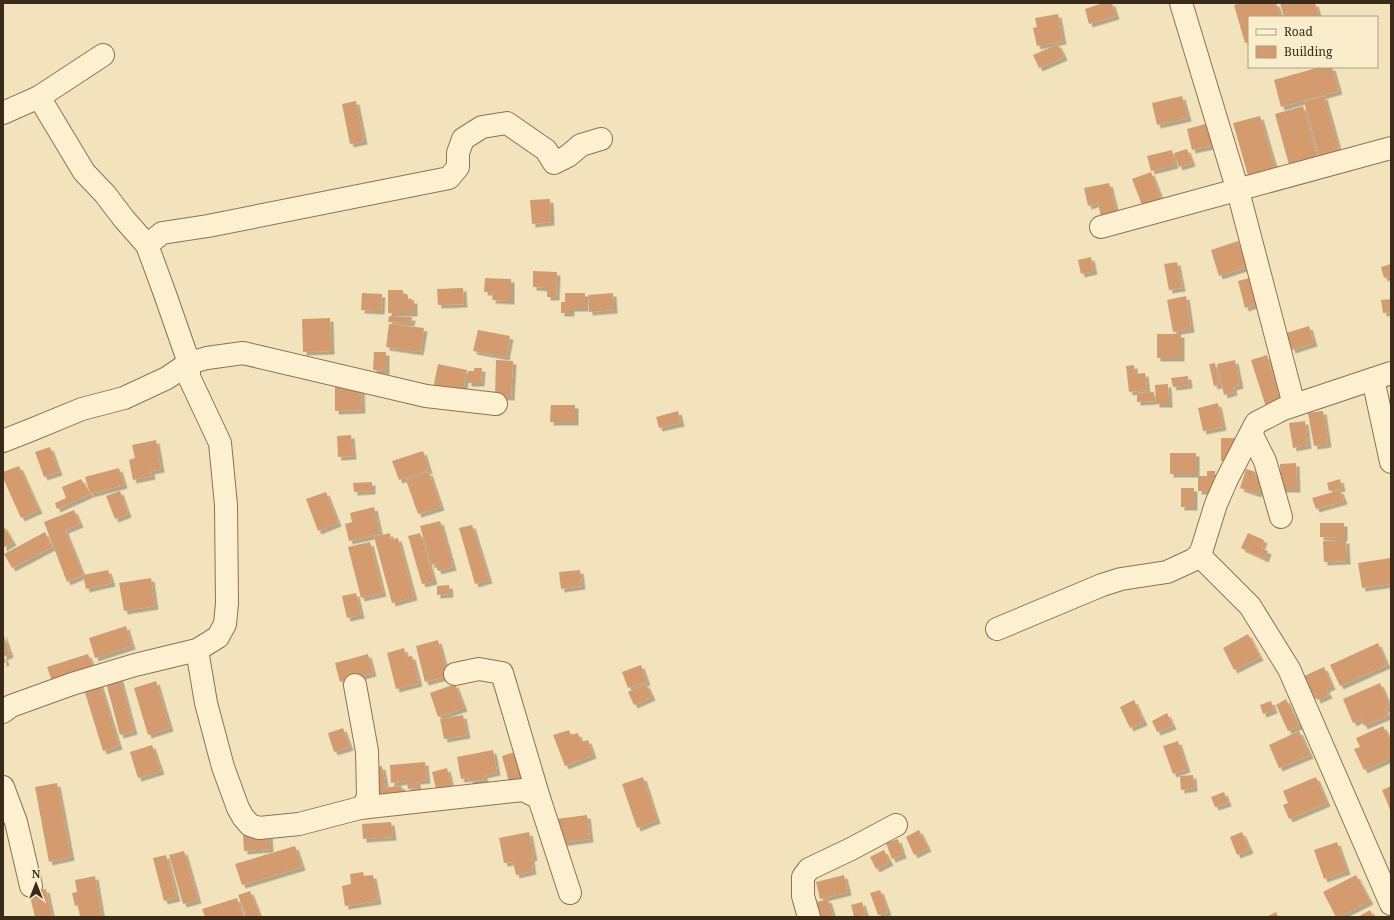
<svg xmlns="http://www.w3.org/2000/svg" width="1394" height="920" viewBox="0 0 1394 920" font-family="'Noto Serif',serif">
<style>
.building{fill:#d49b6e;filter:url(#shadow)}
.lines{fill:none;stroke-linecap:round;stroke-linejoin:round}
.minor-casing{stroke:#8c7354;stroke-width:24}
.minor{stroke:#fcf0d0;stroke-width:22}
</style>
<defs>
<filter id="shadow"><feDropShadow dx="3.5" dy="3.5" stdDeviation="0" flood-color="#0004"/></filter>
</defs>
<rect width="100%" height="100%" fill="#f2e3bc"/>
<g class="building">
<path d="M1103 3H1112L1116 16 1089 24 1085 9Z"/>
<path d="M1241 3H1276L1281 17H1249V42L1245 43 1234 5Z"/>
<path d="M1280 3H1315L1319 16 1315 17H1284Z"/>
<path d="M1058 14 1063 41 1037 46 1033 28 1037 27 1035 18Z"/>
<path d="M1058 44 1064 57 1039 68 1033 55Z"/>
<path d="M1320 67H1332L1339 91 1281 107 1274 80Z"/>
<path d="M1182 96 1188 118 1157 125 1152 103Z"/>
<path d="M1324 96 1342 161 1322 166 1304 102Z"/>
<path d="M356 101 364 141 350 144 342 104Z"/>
<path d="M1303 106 1319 164 1291 172 1275 114Z"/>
<path d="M1260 116 1276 171 1249 179 1233 123Z"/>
<path d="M1209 123 1215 145 1192 150 1187 129Z"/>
<path d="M1187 149 1192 163 1179 167 1174 153Z"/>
<path d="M1172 150 1175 165 1151 171 1147 156Z"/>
<path d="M1151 172 1161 198 1142 205 1132 179Z"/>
<path d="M1109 183 1117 214 1101 217 1098 203 1088 206 1084 188Z"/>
<path d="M550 199 551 222 532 224 530 200Z"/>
<path d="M1238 241 1247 267 1219 276 1211 250Z"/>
<path d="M1091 257 1094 271 1081 274 1078 260Z"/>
<path d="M1177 262 1182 288 1169 290 1164 264Z"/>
<path d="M1391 264V276L1384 278 1381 267Z"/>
<path d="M533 271 557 272 556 297H547V288L533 287Z"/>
<path d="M1253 277 1260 303 1245 308 1238 281Z"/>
<path d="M485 278 511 279V301L492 300 493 292H484Z"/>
<path d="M463 288 464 304 438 305 437 289Z"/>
<path d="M388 290H403V295H408V300H414V313H388Z"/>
<path d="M362 293 382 294 381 311 361 310Z"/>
<path d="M565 293H585V308H571V313H561V302H565Z"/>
<path d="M613 293 614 310 589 312 588 295Z"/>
<path d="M1186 296 1191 329 1173 332 1167 300Z"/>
<path d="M1391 299V312L1383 313 1381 300Z"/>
<path d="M389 316 412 317 411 323 388 322Z"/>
<path d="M330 318 331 351 303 352 302 319Z"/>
<path d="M389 324 424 328 420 352 386 347Z"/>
<path d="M1309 326 1314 343 1292 350 1286 333Z"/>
<path d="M478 330 510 336 506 357 473 351Z"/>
<rect x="1157" y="334" width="24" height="24"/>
<path d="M374 352H386V371L373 370Z"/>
<path d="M1267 355 1281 402 1266 407 1251 360Z"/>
<path d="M496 360 513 361 511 397 495 396Z"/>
<path d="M1235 360 1240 385 1233 387 1234 392 1224 395 1217 364Z"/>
<path d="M1215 363 1219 385 1214 386 1209 364Z"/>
<path d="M438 364 467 370 462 395 433 389Z"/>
<path d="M1134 365 1135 374 1145 373 1147 390 1129 392 1126 366Z"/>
<path d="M474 368H482L481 383H468V371H474Z"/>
<path d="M1188 376 1189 385 1173 387 1171 378Z"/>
<path d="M1168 384 1169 404H1156L1155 385Z"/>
<path d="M335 387H361L362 410 335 411Z"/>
<path d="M1154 392V401L1137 402V393Z"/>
<path d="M1218 403 1223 427 1203 431 1198 408Z"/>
<path d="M551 405H575V422H550Z"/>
<path d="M678 411 681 423 659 428 656 417Z"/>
<path d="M1323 411 1328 444 1314 446 1308 413Z"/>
<path d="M1305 421 1308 445 1293 448 1289 423Z"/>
<path d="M351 435 353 456 338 457 337 436Z"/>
<rect x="1221" y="438" width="14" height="23"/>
<path d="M156 440 161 469 151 471 152 476 133 480 129 460 135 458 132 445Z"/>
<path d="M50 447 59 472 44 477 35 452Z"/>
<path d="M423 451 429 470 399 480 392 461Z"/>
<rect x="1170" y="453" width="26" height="21"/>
<path d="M1296 463 1297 489H1281L1280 464Z"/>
<path d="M19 466 39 510 21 518 3 478V472Z"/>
<path d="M119 468 124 485 90 494 85 477Z"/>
<path d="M1246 469 1256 472 1254 477 1263 480 1258 494 1240 488Z"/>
<path d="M1207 471H1215V476H1217V491H1198V476H1207Z"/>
<path d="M429 472 441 507 418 514 406 480Z"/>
<path d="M81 479 90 494 57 509 55 503 66 498 62 487Z"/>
<path d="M1340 479 1342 488 1329 491 1327 483Z"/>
<path d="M372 482V491L354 492 353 483Z"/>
<rect x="1181" y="488" width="13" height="19"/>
<path d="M1340 490 1344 501 1316 509 1312 498Z"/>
<path d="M120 491 128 514 115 519 106 496Z"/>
<path d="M326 492 338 523 318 531 306 499Z"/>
<path d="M374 507 380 534 349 541 345 524 352 522 350 513Z"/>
<path d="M74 510 80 524 65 530 83 575 67 582 44 522Z"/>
<path d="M440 521 453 567 438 571 435 563 431 565 420 526Z"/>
<path d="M1320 523H1344V538L1320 537Z"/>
<path d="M3 525 13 542 3 548Z"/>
<path d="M472 525 489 580 475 584 459 528Z"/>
<path d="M45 532 52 547 12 568 4 554Z"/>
<path d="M390 533 391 540 398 538 414 597 392 603 374 537Z"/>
<path d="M420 533 434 581 422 584 408 536Z"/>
<path d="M1248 533 1264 540 1261 548 1268 551 1265 559 1241 548Z"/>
<path d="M1346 540 1347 561 1324 562 1323 541Z"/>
<path d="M370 542 383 593 361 598 348 547Z"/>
<path d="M1391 558V584L1362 588 1358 563Z"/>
<path d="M108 570 112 583 86 589 83 575Z"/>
<path d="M580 570 582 586 561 589 559 572Z"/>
<path d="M151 578 155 606 124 611 119 583Z"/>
<path d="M449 585 450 594 437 595V586Z"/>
<path d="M356 593 361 615 347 618 342 596Z"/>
<path d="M126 626 132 646 95 658 89 638Z"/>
<path d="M3 633 10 654 4 657 6 662 3 663Z"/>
<path d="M1248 634 1260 657 1234 670 1223 648Z"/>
<path d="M438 640 448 676 425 682 416 646Z"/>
<path d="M1378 643 1387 665 1340 686 1330 665Z"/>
<path d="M404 648 406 657 412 656 419 683 396 689 387 653Z"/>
<path d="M88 654 93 668 52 681 47 667Z"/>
<path d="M368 654 373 673 340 682 335 663Z"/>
<path d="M641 665 647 682 628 688 622 672Z"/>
<path d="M1324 667 1332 686 1326 689 1329 695 1317 700 1315 694 1310 696 1302 677Z"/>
<path d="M119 675 134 731 120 735 105 679Z"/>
<path d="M99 681 119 746 103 751 83 686Z"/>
<path d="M156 681 170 728 148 735 134 688Z"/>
<path d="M1380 683 1390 707 1385 709 1388 716 1364 726 1361 719 1353 723 1343 699Z"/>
<path d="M455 684 464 708 438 717 430 693Z"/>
<path d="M646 684 652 697 634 705 628 692Z"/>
<path d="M1286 699 1299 726 1288 731 1276 705Z"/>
<path d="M1134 700 1144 722 1130 728 1120 707Z"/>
<path d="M1271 701 1274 710 1263 714 1260 705Z"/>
<path d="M1167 713 1173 726 1157 732 1152 721Z"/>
<path d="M463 715 467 735 444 739 440 719Z"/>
<path d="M1383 726 1391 742V758L1364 770 1354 749 1360 747 1356 738Z"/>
<path d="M343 728 350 747 334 752 328 733Z"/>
<path d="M569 730 571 735 578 733 581 742 588 740 593 755 565 766 553 735Z"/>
<path d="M1299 731 1310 755 1279 768 1269 745Z"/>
<path d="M1178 741 1187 769 1173 774 1163 746Z"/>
<path d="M152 745 161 771 138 778 130 752Z"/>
<path d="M524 749 532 775 509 782 502 756Z"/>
<path d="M493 750 497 772 484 775 485 779 470 782 469 778 461 779 457 757Z"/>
<path d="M425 762 427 780 417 781 418 788 408 789 407 781 391 783 390 765Z"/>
<path d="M382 766 386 788 401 785 403 796 376 802 369 769Z"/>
<path d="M447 768 453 793 438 797 432 772Z"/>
<path d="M1193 775 1194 788 1181 790 1180 776Z"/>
<path d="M643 777 657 820 637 828 622 784Z"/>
<path d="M1316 777 1327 803 1289 819 1283 805 1288 803 1283 791Z"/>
<path d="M57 783 71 857 49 862 35 787Z"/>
<path d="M1391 786V812L1382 790Z"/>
<path d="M1224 792 1228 803 1215 807 1211 797Z"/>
<path d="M587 815 590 839 559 843 556 819Z"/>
<path d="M391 822 393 837 363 839 362 824Z"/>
<path d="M919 830 928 848 914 855 906 837Z"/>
<path d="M269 831 270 849 244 851 243 833Z"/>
<path d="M529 832 534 857 531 858 533 871 516 875 513 862 504 863 499 838Z"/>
<path d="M1242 832 1250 850 1237 855 1230 837Z"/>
<path d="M898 839 903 855 892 859 886 843Z"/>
<path d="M1337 842 1347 871 1324 879 1314 850Z"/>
<path d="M295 846 302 867 242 885 235 864Z"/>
<path d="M884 850 890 862 876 869 870 857Z"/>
<path d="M184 851 198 900 183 904 169 855Z"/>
<path d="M166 855 177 898 164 901 153 858Z"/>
<path d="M363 872 364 876 373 875 378 901 345 906 342 886 351 884 350 874Z"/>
<path d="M844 875 848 892 820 899 816 882Z"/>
<path d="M1356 875 1370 901 1338 917H1336L1323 892Z"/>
<path d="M95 876 102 917H80L78 905 75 906 72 893 77 892 75 880Z"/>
<path d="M46 889 52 917H35L29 892Z"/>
<path d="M880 890 888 912 878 915 870 893Z"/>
<path d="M250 891 260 917H246L238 895Z"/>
<path d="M237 898 243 917H205L202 909Z"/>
<path d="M828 899 833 915 826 917H817L813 903Z"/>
<path d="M862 902 866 915 854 917 851 905Z"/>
<path d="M1370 910 1374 917H1358Z"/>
<path d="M1276 912 1278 917H1266Z"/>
</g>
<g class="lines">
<g class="minor-casing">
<g id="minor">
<path d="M1181 3 1238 191 1294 405"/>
<path d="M3 113 39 97 103 55"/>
<path d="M1101 227 1391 148"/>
<path d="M147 245 162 233 208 226 449 178 458 167V153L463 139 482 127 507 123 546 150 554 163 568 156 581 145 601 139"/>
<path d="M1373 379 1391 462"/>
<path d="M1251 433 1265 461 1281 517"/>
<path d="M3 441 31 430 82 409 124 398 167 378 189 363 207 358 243 353 426 396 496 404"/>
<path d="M1199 555 1250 606 1289 669 1391 904"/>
<path d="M997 629 1102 585 1121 579 1167 572 1193 560 1199 555 1202 549 1216 504 1227 479 1256 423 1283 409 1391 373"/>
<path d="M197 650 206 703 223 767 238 808 243 817 250 825 259 828 299 824 360 808 366 802 368 795 367 751 355 685"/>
<path d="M455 674 479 669 502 673 539 798"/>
<path d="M3 712 11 706 72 684 135 665 197 650 218 637 225 624 227 603 226 505 220 443 189 377V363L165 294 147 245 124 219 105 194 84 172 39 97"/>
<path d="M3 787 16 822 31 886"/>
<path d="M360 808 523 790 539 798 570 893"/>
<path d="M809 917 803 896V877L809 869 851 849 896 825"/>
</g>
</g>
<use href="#minor" class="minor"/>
</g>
<rect width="1394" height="920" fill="none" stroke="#392a1a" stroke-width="8"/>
<rect x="1248" y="16" width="130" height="52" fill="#f9edcc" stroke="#ac9f85"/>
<rect x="1256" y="29" width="20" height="6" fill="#fcf0d0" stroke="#ac9f85"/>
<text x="1284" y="36" font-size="12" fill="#392a1a">Road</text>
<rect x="1256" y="46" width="20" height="12" fill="#d49b6e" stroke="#ac9f85"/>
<text x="1284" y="56" font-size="12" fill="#392a1a">Building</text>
<g transform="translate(36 884)" stroke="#f9edcc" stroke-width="3" paint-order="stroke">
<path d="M0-3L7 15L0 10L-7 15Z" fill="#392a1a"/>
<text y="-6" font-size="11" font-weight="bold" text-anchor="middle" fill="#392a1a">N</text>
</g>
</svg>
